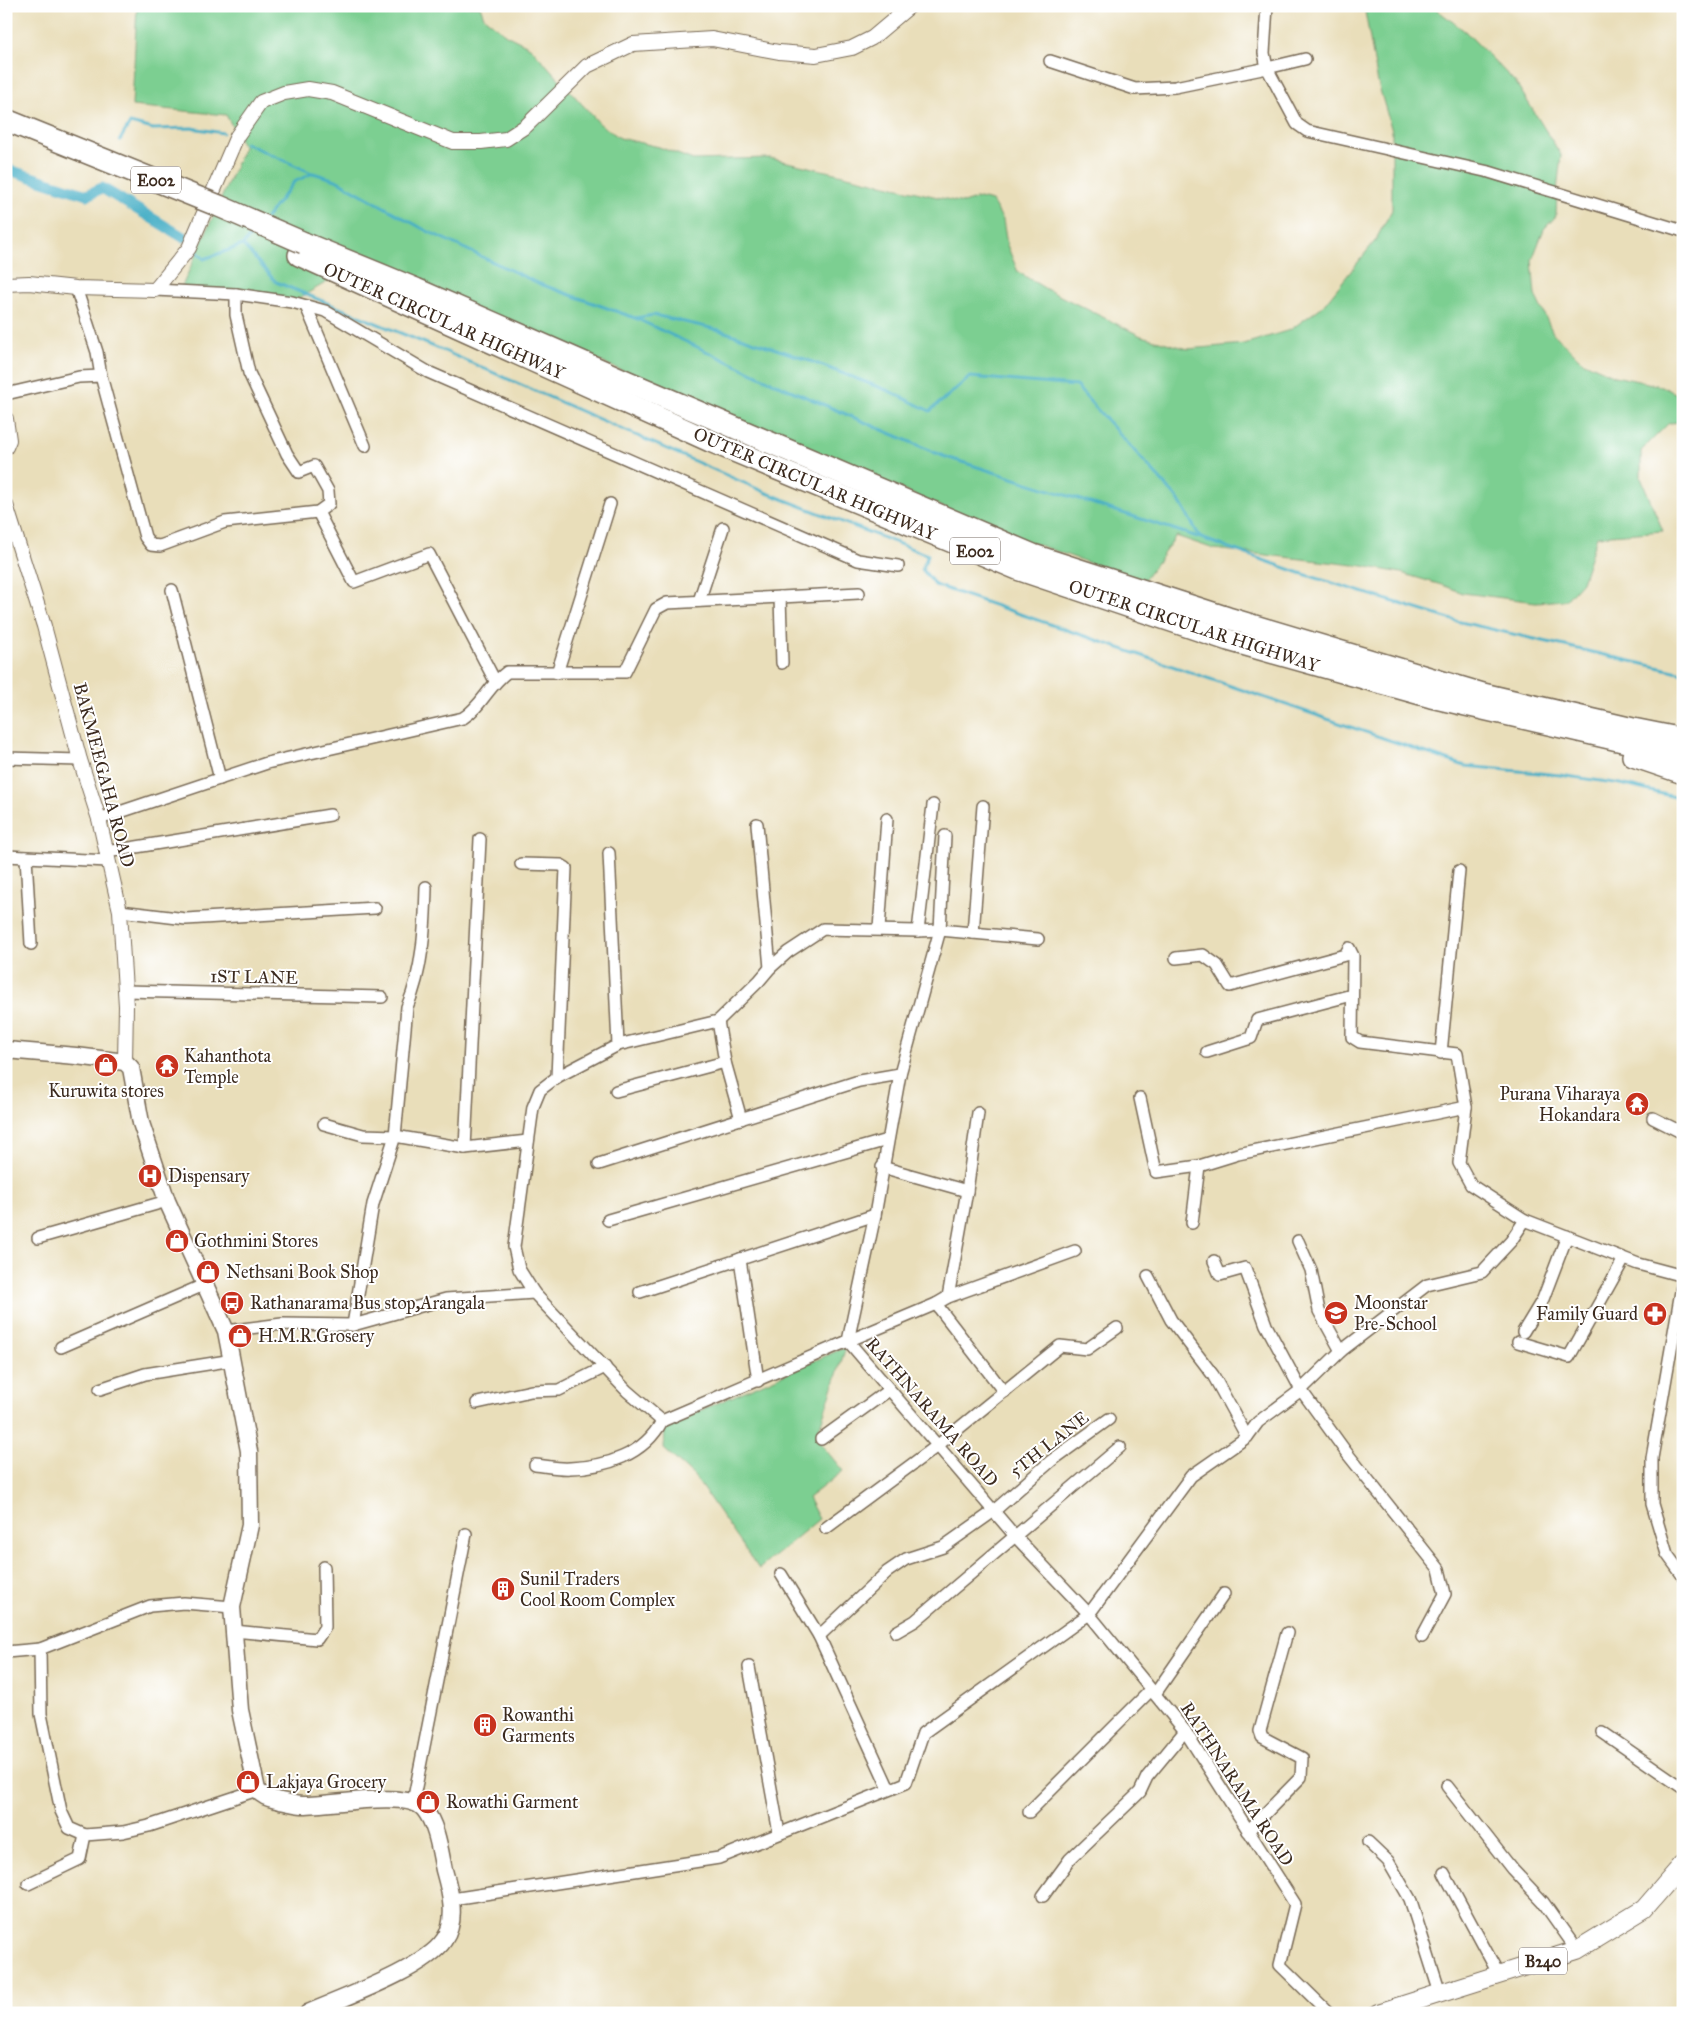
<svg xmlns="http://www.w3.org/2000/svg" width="1689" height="2019" viewBox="0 0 1689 2019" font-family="'IM FELL Great Primer',serif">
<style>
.green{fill:#7ccf91;stroke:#5c7c58}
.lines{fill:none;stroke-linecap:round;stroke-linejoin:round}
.stream{stroke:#47afc6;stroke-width:3}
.canal{stroke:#47afc6;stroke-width:11}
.minor-casing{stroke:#786955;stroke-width:14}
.tertiary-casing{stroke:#786955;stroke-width:16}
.secondary-casing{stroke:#786955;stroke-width:19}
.primary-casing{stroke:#786955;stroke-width:20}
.motorway-casing{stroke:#786955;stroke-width:24}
.minor{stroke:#fff;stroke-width:11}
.tertiary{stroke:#fff;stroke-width:14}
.secondary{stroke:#fff;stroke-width:16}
.primary{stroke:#fff;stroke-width:18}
.motorway{stroke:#fff;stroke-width:21}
.motorway-bridge-casing{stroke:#786955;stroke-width:24;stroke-linecap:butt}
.motorway-bridge{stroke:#fff;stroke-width:21}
.labels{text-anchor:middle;stroke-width:4;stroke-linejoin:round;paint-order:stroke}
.shield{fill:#fff;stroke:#766a62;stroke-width:1}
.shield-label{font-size:16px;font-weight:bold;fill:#3b2a1e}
.street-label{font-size:18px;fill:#3b2a1e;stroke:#fff}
.poi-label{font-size:18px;fill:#3b2a1e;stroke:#fff;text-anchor:start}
</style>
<rect width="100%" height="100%" fill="#fff"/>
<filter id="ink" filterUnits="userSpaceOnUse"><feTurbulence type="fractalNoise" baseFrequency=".02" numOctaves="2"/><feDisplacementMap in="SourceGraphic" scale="10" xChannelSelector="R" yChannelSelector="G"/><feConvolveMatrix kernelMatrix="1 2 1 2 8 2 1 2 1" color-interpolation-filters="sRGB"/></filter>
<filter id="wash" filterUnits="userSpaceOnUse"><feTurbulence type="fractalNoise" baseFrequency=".0096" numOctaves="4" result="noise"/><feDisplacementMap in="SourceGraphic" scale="20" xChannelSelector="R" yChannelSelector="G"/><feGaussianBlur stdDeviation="1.12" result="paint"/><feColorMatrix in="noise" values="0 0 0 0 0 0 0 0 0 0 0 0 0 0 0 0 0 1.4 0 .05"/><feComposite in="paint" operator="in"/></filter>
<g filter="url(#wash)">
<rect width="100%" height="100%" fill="#e9deba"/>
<g class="green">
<path d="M137 6H480L484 17 506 35 530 47 600 124 620 138 659 147 693 160 770 158 963 203 979 198 992 201 1003 220 1007 245 1018 272 1046 289 1141 336 1188 349 1244 344 1290 330 1323 306 1375 241 1392 210V131L1378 83 1364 6H1432L1466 32 1516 83 1561 155 1557 191 1556 216 1544 229 1532 260 1535 295 1553 333 1582 361 1615 376 1661 386 1683 397V422L1669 423 1641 451V478L1663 531 1597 536 1582 582 1566 600 1536 602 1463 593 1445 586 1401 573 1363 566 1214 549 1176 536 1143 582 999 531 364 261 292 302 180 291 244 147 226 115 132 106Z"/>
<path d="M846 1347 816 1438 843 1471 808 1498 819 1519 759 1569 694 1476 664 1449 665 1426Z"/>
</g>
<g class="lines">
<g class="stream">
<path d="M120 140 130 123 153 129 192 128 223 133"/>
<path d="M245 143 312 173"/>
<path d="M266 218 294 182 313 173 336 180 425 230 540 284 635 318 783 387 943 456 1201 538 1300 573 1456 621 1683 673"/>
<path d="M183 237 188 242"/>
<path d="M243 245 255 230"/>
<path d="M194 248 204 259 243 245 276 282 442 350 767 493 928 555 922 569 935 585 1465 766 1560 775 1621 784 1683 799"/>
<path d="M635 318 654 315 719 330 794 355 889 391 930 411 970 377 1076 386 1178 499 1200 537"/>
</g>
<path class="canal" d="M6 169 87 195 102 188 183 237"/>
</g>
</g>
<g filter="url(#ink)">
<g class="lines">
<g class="minor-casing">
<g id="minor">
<path d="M1305 59 1267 68 1297 124 1307 131 1489 172 1683 231"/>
<path d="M1050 61 1135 89 1175 87 1267 68 1264 53 1267 6"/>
<path d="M76 288 97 352 101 376"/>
<path d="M155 290 236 294 292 302 325 311 428 372 858 560 898 566"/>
<path d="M306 306 365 446"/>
<path d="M6 394 79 377 101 376 145 537 151 545 160 546 225 522 318 512 329 504 328 491 314 466 299 472 287 454 249 373 236 315V294"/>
<path d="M318 512 354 582 429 554 495 681"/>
<path d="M172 590 220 779"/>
<path d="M780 597 782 663"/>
<path d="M699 601 723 528"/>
<path d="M557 673 610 504"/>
<path d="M6 758 80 760"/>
<path d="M99 819 267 763 463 718C482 706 488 686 507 672H625L656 609 667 603 859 593"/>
<path d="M757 824 770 968"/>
<path d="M945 836 940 930 900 1074 875 1215 848 1341 936 1304 948 1297 1075 1251"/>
<path d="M106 852 330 815"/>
<path d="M609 853 618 1045"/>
<path d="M6 856 108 861"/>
<path d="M26 857 31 944"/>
<path d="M521 864 561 865 566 868 557 1077"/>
<path d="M120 911 186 919 375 908"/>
<path d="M879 929 887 819"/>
<path d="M918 931 933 805"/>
<path d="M973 933 983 806"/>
<path d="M1176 958 1203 955 1217 965 1230 986 1345 955 1349 948 1353 956 1352 1037 1360 1042 1457 1054 1466 1107"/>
<path d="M125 991 382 997"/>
<path d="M718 1021 725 1062"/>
<path d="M1207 1052 1251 1038 1257 1020 1352 995"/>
<path d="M1441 1053 1459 871"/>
<path d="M616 1091 725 1062 741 1119"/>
<path d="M1140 1098 1156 1172 1199 1166 1238 1154 1466 1107 1459 1163 1471 1185 1525 1220"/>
<path d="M1653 1118 1683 1133"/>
<path d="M324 1124 363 1135 395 1136 465 1148 528 1141"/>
<path d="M465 1148 480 839"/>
<path d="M599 1164 859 1081 900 1074"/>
<path d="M882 1167 967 1191"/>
<path d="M608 1220 887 1140"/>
<path d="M1192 1223 1199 1166"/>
<path d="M38 1238 167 1201"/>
<path d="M1298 1241 1311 1270 1319 1311 1341 1351"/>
<path d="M740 1259 758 1381"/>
<path d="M1214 1261 1220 1275 1245 1268 1266 1325 1301 1390 1346 1452 1439 1569 1445 1594 1422 1637"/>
<path d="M1148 1276 1171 1320 1213 1375 1247 1437"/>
<path d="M1683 1280 1652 1458V1504L1667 1554 1683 1576"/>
<path d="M640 1292 875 1215"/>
<path d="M534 1293 519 1269 514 1247 533 1107 540 1090 557 1077 618 1045 718 1021 759 981 770 968 788 952 823 929 918 931 940 930 1038 939"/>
<path d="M948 1297 967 1191 978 1113"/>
<path d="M936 1304 1004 1392"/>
<path d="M353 1325 373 1204 395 1136 407 1007C423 970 425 927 426 887"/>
<path d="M226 1331 282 1324 353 1325 446 1299 534 1293 627 1391 662 1421 848 1341 1015 1536 1089 1614 1185 1731 1295 1904 1280 1965 1329 2013"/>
<path d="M1523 1332 1543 1299 1567 1236"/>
<path d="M1518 1342 1569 1357 1624 1259"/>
<path d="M61 1347 206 1284"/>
<path d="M100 1389 145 1374 233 1360"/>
<path d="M477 1403 531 1391 559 1390 605 1367"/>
<path d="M821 1439 889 1390"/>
<path d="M535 1465C547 1466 559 1469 570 1468 606 1467 644 1455 662 1421"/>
<path d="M826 1528 937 1446 1060 1346 1087 1349 1117 1328"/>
<path d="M781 1574 819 1636 889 1789"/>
<path d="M234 1631 317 1639 325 1627 324 1567"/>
<path d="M896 1632 915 1621 1120 1447"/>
<path d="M819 1636 887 1572 906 1559 943 1547 994 1511 1051 1461 1109 1419"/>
<path d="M40 1649 41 1714 61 1811 69 1828 85 1835 123 1832 149 1826 257 1790"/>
<path d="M6 1652 40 1649 150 1606 184 1603 232 1607"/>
<path d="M749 1667 779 1833"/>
<path d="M1155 1694 1224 1594"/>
<path d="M1602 1732 1683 1788"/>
<path d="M1447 1786 1512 1869 1543 1902 1577 1950"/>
<path d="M413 1802 466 1534"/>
<path d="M1029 1812 1151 1690"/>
<path d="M1248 1831 1301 1777 1302 1758 1262 1737 1260 1731 1287 1633"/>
<path d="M1368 1842 1388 1861 1410 1899 1440 1993"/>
<path d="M1444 1873 1499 1975"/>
<path d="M28 1884 80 1859 85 1835"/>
<path d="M1043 1896 1070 1859 1140 1792 1147 1777 1185 1731"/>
<path d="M452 1899 719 1858 906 1783 923 1733 1089 1614 1191 1476 1247 1437 1258 1422 1301 1390 1341 1351 1427 1285 1482 1272 1511 1241 1525 1220 1638 1264 1683 1276"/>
</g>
</g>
<g class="tertiary-casing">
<g id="tertiary">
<path d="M6 284 29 283 76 288 155 290 189 248 237 136 261 102 284 93 308 89 332 93 453 142H481L506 139 526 126 587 66 633 44 712 39 779 52 816 55 852 48 872 38 910 6"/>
<path d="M6 419 9 440 6 447"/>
<path d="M6 505 44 626 80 760 99 819 120 911 126 1006 125 1062"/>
</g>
</g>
<g class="secondary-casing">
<path id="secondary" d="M6 1050 76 1056 125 1062 131 1068 141 1123 167 1201 226 1331 249 1451 250 1525 232 1607 240 1710 257 1790C264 1798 270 1798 280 1801 287 1802 295 1805 302 1805 329 1806 407 1789 424 1809 437 1825 440 1851 444 1870 450 1891 458 1920 444 1940 425 1969 342 1998 308 2013"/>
</g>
<g class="primary-casing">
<path id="primary" d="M1378 2013 1577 1950 1644 1909 1683 1864"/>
</g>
<g class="motorway-casing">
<g id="motorway">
<path d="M304 243 416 289 626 381 1033 555 1228 618 1483 694 1633 729 1683 739"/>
<path d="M299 255 710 441 1020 570 1228 640 1431 697 1683 755"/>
<path d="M1633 756 1683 773"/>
</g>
</g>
<use href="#minor" class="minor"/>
<use href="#tertiary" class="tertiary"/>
<use href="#secondary" class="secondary"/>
<use href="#primary" class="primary"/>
<use href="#motorway" class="motorway"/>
<g class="motorway-bridge-casing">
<path id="motorway-bridge" d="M6 120 219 206 304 243"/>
</g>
<use href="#motorway-bridge" class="motorway-bridge"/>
</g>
</g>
<defs>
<g id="shop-disc" transform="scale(1.25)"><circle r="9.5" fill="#c8321e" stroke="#fff"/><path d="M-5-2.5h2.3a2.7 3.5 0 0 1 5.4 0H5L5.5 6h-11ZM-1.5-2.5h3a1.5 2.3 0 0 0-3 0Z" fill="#fff"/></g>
<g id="temple-disc" transform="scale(1.25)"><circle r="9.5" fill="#c8321e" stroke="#fff"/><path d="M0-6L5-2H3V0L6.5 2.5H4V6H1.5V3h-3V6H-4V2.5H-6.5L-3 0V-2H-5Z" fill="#fff"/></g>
<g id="hospital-disc" transform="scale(1.25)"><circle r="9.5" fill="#c8321e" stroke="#fff"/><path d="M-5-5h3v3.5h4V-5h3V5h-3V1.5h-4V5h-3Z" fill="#fff"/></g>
<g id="bus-disc" transform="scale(1.25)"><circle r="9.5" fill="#c8321e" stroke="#fff"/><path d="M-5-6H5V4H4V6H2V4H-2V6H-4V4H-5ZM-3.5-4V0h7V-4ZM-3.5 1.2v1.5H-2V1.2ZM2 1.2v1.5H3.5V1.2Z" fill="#fff"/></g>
<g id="school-disc" transform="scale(1.25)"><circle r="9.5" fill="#c8321e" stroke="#fff"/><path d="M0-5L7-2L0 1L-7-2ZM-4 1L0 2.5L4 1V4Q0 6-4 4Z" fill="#fff"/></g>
<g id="pharmacy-disc" transform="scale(1.25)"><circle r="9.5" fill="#c8321e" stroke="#fff"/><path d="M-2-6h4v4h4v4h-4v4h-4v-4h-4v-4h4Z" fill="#fff"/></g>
<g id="building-disc" transform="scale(1.25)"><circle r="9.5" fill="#c8321e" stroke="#fff"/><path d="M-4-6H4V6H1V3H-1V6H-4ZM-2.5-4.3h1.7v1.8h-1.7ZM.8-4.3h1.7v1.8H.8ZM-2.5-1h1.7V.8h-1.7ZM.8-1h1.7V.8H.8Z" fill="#fff"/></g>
</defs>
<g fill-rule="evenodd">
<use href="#shop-disc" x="106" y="1065"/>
<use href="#temple-disc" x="167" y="1066"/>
<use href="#temple-disc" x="1637" y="1104"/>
<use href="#hospital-disc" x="150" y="1176"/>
<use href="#shop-disc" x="177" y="1241"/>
<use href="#shop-disc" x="208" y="1272"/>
<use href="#bus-disc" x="232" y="1303"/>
<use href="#school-disc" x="1336" y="1313"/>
<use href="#pharmacy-disc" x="1655" y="1314"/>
<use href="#shop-disc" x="240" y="1336"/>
<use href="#building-disc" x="503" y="1589"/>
<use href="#building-disc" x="485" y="1725"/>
<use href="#shop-disc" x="248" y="1782"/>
<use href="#shop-disc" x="428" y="1802"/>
</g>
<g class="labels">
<g class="shield">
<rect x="131" y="166.5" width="50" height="27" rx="4"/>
<rect x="950" y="537.5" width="50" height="27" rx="4"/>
<rect x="1519" y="1947.5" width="48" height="27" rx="4"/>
</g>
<g class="shield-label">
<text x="156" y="186">E002</text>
<text x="975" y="557">E002</text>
<text x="1543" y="1967">B240</text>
</g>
<g class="street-label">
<text transform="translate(444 321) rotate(24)" y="6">OUTER CIRCULAR HIGHWAY</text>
<text transform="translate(815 484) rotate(23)" y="6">OUTER CIRCULAR HIGHWAY</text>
<text transform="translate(1194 626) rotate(18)" y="6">OUTER CIRCULAR HIGHWAY</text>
<text transform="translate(104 775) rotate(75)" y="6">BAKMEEGAHA ROAD</text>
<text transform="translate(254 977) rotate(1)" y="6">1ST LANE</text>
<text transform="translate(932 1412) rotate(49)" y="6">RATHNARAMA ROAD</text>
<text transform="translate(1049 1444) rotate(-38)" y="6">5TH LANE</text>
<text transform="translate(1237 1784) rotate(57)" y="6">RATHNARAMA ROAD</text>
</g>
<g class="poi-label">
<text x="184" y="1062">Kahanthota<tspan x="184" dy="21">Temple</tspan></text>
<text x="106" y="1097" text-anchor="middle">Kuruwita stores</text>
<text x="1620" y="1100" text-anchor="end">Purana Viharaya<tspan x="1620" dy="21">Hokandara</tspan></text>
<text x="168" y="1182">Dispensary</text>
<text x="194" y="1247">Gothmini Stores</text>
<text x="226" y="1278">Nethsani Book Shop</text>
<text x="250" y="1309">Rathanarama Bus stop,Arangala</text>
<text x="1354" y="1309">Moonstar<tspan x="1354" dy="21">Pre-School</tspan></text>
<text x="1638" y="1320" text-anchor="end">Family Guard</text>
<text x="258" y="1342">H.M.R.Grosery</text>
<text x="520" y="1585">Sunil Traders<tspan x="520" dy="21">Cool Room Complex</tspan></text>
<text x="502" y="1721">Rowanthi<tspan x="502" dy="21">Garments</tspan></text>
<text x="266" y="1788">Lakjaya Grocery</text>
<text x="446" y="1808">Rowathi Garment</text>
</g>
</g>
<rect width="1689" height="2019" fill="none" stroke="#fff" stroke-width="25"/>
</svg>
